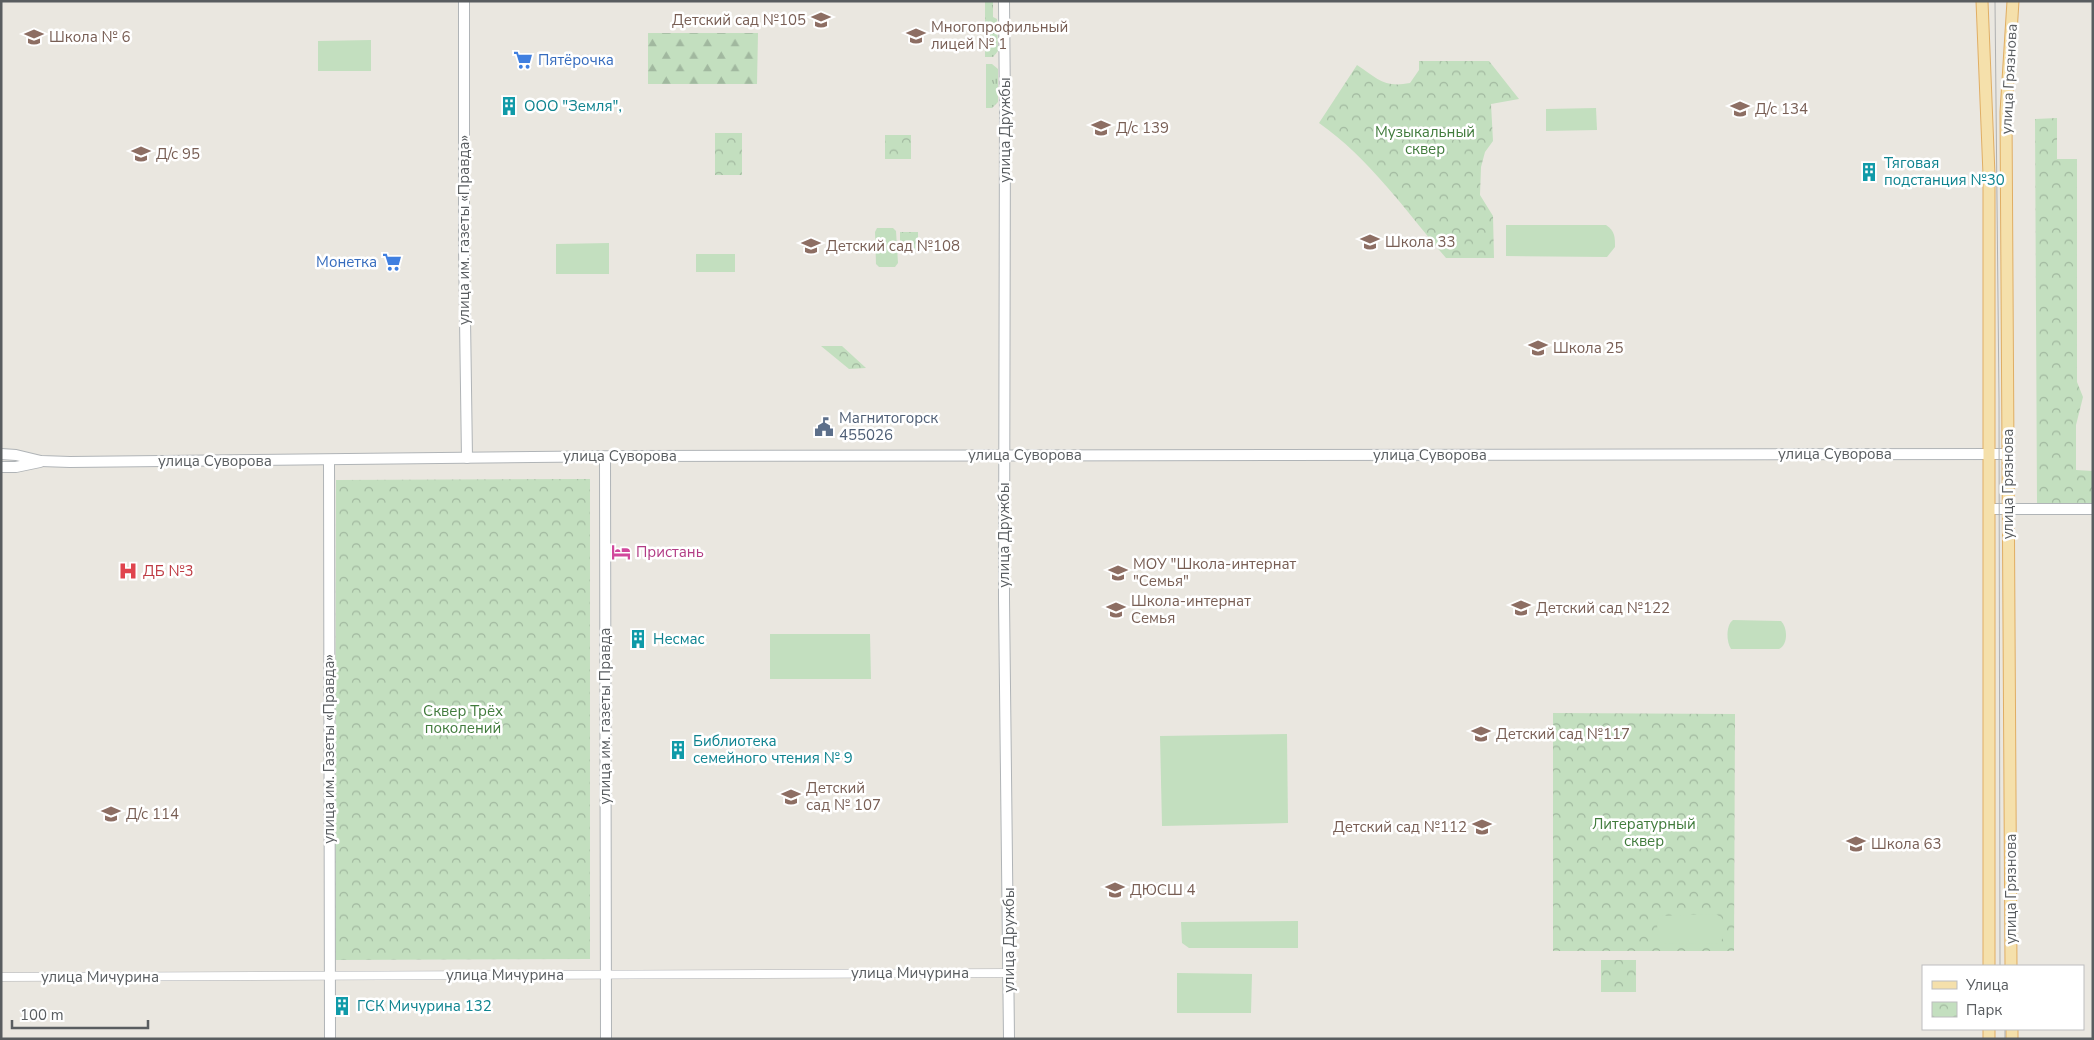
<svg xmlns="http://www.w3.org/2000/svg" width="2094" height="1040" viewBox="0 0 2094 1040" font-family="'Nunito Sans',sans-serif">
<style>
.grass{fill:url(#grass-tufts)}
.forest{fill:url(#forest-firs)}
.park{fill:url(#park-crowns)}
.pitch{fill:#c3dfbf}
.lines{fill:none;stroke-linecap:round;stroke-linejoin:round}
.street-casing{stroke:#b1b3b7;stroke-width:9}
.secondary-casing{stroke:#b0b4b7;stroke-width:12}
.primary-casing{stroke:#e0ae64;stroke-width:13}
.street{stroke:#fff;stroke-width:8}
.secondary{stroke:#fff;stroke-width:10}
.primary{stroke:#f5e0ab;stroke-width:11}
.tram{stroke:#afb0b0;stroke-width:1}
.labels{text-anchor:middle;stroke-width:5;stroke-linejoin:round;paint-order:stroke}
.education-label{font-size:15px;fill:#785e54;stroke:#fff;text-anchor:start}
.shop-label{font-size:15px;fill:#366cbe;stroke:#fff;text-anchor:start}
.street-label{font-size:15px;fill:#595d60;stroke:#fff}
.culture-label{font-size:15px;fill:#0d838f;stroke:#fff;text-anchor:start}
.park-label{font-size:15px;fill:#417b3c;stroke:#fff}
.service-label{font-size:15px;fill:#4e5e75;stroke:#fff;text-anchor:start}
.hotel-label{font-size:15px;fill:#b23c85;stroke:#fff;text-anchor:start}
.health-label{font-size:15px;fill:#be3a42;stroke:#fff;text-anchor:start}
</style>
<defs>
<pattern id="grass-tufts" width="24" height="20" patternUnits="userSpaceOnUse" patternTransform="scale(1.25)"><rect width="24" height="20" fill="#c3dfbf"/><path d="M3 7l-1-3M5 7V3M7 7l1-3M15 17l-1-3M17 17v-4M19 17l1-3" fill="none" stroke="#a1b89f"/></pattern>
<pattern id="forest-firs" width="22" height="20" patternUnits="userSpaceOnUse" patternTransform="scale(1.25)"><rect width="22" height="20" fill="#c3dfbf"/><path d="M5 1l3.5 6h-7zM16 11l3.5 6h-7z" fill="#a1b89f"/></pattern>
<pattern id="park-crowns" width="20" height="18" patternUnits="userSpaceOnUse" patternTransform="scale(1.25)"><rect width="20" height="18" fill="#c3dfbf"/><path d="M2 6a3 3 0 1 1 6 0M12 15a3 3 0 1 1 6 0" fill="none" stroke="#a1b89f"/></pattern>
</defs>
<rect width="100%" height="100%" fill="#eae7e0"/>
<g class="grass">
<path d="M985 1H993V17L997 19 998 51 993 57H985Z"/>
<path d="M986 64H992L998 69V102L992 108H986Z"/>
</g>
<path class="forest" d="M648 33H758L757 84H648Z"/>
<g class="park">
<path d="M1419 61H1489L1519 99 1491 104 1493 141 1485 152 1481 167 1480 195 1493 216 1494 258H1446C1406 211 1369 158 1319 123L1357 65C1378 79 1384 88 1410 83L1419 70Z"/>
<path d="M2057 118V159H2077V382L2083 397 2076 425V470L2093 471V505H2037L2035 119Z"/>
<rect x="715" y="133" width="27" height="42"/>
<rect x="885" y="135" width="26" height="24"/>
<rect x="900" y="232" width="18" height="18"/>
<path d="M821 346H842L866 368 849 369Z"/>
<path d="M590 479V959L335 960 336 480Z"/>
<path d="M1553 713 1735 714 1734 951H1553Z"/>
<rect x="1601" y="960" width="35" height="32"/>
</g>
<g class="pitch">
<path d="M371 40V71H318V41Z"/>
<path d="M1596 108 1597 130 1546 131V109Z"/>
<path d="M1506 225H1606C1615 231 1615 237 1615 247L1607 257 1506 256Z"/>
<path d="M877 228H893L896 231 898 263 895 267H879L876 264 875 232Z"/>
<path d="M609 243V274H556V244Z"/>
<rect x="696" y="254" width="39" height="18"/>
<path d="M1733 620 1781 621C1788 628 1788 645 1779 649H1731C1726 641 1726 625 1733 620Z"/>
<path d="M770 634H870L871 679H770Z"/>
<path d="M1287 734 1288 823 1162 826 1160 736Z"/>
<path d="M1716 914 1722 918C1724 925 1725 936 1720 943L1662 944 1658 941 1657 922 1659 916Z"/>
<path d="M1298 921V948H1189L1182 943 1181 922Z"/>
<path d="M1177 973 1252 974 1251 1013H1177Z"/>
</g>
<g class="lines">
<g class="street-casing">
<path id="street" d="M1 977 1009 973"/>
</g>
<g class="secondary-casing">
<g id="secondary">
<path d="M464 1V248L467 458"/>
<path d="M1004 1 1005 111 1004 599 1009 1039"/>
<path d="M1 454 16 455 41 461 70 462 633 456 2008 454"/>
<path d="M605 457 606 1039"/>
<path d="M329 460 330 1039"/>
<path d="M1 467H16L40 462"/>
<path d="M1989 509H2093"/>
</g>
</g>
<g class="primary-casing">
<g id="primary">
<path d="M1982 1 1989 175V966"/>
<path d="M2011 966 2006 112 2013 1"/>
<path d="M1989 1029V1039"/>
<path d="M2012 1029V1039"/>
</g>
</g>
<use href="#street" class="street"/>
<use href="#secondary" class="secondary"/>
<use href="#primary" class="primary"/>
<g class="tram">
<path d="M1995 1 1999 399 2000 966"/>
<path d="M2005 1029V1039"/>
</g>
</g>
<defs>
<g id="school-bare" transform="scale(1.5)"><path d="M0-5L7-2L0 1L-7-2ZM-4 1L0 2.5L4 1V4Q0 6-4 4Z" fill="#8d6e63" stroke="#fff" stroke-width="2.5" paint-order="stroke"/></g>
<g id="supermarket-bare" transform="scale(1.5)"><path d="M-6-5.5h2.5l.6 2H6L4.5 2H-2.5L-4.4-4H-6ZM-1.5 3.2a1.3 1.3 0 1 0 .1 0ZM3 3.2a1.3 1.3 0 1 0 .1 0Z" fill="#3f7fe0" stroke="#fff" stroke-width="2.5" paint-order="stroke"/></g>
<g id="building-bare" transform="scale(1.5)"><path d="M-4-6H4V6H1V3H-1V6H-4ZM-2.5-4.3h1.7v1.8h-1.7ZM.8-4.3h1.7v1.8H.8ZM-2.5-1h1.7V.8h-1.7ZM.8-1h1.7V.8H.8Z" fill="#0f9aa8" stroke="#fff" stroke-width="2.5" paint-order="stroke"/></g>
<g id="civic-bare" transform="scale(1.5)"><path d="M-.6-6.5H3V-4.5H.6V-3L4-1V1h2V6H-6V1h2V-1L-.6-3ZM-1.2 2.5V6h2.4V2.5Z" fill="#5c6f8a" stroke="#fff" stroke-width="2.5" paint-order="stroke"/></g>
<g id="hotel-bare" transform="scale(1.5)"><path d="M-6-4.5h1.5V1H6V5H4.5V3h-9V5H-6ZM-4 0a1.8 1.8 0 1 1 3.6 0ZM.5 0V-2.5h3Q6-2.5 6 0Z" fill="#d1479c" stroke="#fff" stroke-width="2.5" paint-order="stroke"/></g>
<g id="hospital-bare" transform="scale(1.5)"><path d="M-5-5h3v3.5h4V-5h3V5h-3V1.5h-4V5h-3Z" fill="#e0444e" stroke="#fff" stroke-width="2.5" paint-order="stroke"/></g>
<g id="university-bare" transform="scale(1.5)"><path d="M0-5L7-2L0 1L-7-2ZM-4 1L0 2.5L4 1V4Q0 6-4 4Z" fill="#8d6e63" stroke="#fff" stroke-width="2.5" paint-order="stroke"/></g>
</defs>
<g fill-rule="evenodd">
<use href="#school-bare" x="821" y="20"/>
<use href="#school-bare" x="916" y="36"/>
<use href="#school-bare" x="34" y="37"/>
<use href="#supermarket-bare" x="523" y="60"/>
<use href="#building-bare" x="509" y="106"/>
<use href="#school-bare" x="1740" y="109"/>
<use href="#school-bare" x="1101" y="128"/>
<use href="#school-bare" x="141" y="154"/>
<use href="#building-bare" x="1869" y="172"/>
<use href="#school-bare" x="1370" y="242"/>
<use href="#school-bare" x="811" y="246"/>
<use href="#supermarket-bare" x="392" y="262"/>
<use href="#school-bare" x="1538" y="348"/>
<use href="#civic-bare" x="824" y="427"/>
<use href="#hotel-bare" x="621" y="552"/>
<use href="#hospital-bare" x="128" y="571"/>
<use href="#school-bare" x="1118" y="573"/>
<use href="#school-bare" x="1521" y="608"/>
<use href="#school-bare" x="1116" y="610"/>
<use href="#building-bare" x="638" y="639"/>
<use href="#school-bare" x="1481" y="734"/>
<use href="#building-bare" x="678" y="750"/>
<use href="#school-bare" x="791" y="797"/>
<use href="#school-bare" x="111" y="814"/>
<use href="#school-bare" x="1482" y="827"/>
<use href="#school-bare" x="1856" y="844"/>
<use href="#university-bare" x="1115" y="890"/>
<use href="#building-bare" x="342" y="1006"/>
</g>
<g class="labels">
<g class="education-label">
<text x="806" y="25" text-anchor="end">Детский сад №105</text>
<text x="931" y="32">Многопрофильный<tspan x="931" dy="17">лицей № 1</tspan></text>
<text x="49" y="42">Школа № 6</text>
<text x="1755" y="114">Д/с 134</text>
<text x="1116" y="133">Д/с 139</text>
<text x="156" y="159">Д/с 95</text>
<text x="1385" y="247">Школа 33</text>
<text x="826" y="251">Детский сад №108</text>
<text x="1553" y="353">Школа 25</text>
<text x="1133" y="569">МОУ "Школа-интернат<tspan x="1133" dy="17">"Семья"</tspan></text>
<text x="1131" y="606">Школа-интернат<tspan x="1131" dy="17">Семья</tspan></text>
<text x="1536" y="613">Детский сад №122</text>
<text x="1496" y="739">Детский сад №117</text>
<text x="806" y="793">Детский<tspan x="806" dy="17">сад № 107</tspan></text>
<text x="126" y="819">Д/с 114</text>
<text x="1467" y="832" text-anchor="end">Детский сад №112</text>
<text x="1871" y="849">Школа 63</text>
<text x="1130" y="895">ДЮСШ 4</text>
</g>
<g class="shop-label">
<text x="538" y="65">Пятёрочка</text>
<text x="377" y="267" text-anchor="end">Монетка</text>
</g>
<g class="street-label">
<text transform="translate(2009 79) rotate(-87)" y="5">улица Грязнова</text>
<text transform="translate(1005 130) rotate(-90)" y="5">улица Дружбы</text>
<text transform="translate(464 230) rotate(-90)" y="5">улица им. газеты «Правда»</text>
<text x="1835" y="459">улица Суворова</text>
<text x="1025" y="460">улица Суворова</text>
<text x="1430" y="460">улица Суворова</text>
<text x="620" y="461">улица Суворова</text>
<text x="215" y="466">улица Суворова</text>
<text transform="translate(2008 484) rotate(-90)" y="5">улица Грязнова</text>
<text transform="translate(1004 535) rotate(-90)" y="5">улица Дружбы</text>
<text transform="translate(605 716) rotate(-90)" y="5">улица им. газеты Правда</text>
<text transform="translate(329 749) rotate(-90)" y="5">улица им. Газеты «Правда»</text>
<text transform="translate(2011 889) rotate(-90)" y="5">улица Грязнова</text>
<text transform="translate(1009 940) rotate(-90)" y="5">улица Дружбы</text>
<text x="910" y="978">улица Мичурина</text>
<text x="505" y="980">улица Мичурина</text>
<text x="100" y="982">улица Мичурина</text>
</g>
<g class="culture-label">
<text x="524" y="111">ООО "Земля",</text>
<text x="1884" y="168">Тяговая<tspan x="1884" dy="17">подстанция №30</tspan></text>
<text x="653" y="644">Несмас</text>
<text x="693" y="746">Библиотека<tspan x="693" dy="17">семейного чтения № 9</tspan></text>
<text x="357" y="1011">ГСК Мичурина 132</text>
</g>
<g class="park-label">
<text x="1425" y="137">Музыкальный<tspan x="1425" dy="17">сквер</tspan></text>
<text x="463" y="716">Сквер Трёх<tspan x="463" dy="17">поколений</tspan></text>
<text x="1644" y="829">Литературный<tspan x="1644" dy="17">сквер</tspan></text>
</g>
<g class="service-label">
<text x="839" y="423">Магнитогорск<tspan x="839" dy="17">455026</tspan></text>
</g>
<g class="hotel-label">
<text x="636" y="557">Пристань</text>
</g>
<g class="health-label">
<text x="143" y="576">ДБ №3</text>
</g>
</g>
<rect width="2094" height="1040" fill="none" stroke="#595d60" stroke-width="5"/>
<rect x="1922" y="965" width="162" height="65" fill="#ffffff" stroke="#bdbebf"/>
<rect x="1932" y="981" width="25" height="8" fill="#f5e0ab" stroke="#bdbebf"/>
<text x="1966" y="990" font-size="15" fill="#595d60">Улица</text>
<rect x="1932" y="1002" width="25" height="15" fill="url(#park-crowns)" stroke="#bdbebf"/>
<text x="1966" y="1015" font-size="15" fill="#595d60">Парк</text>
<path d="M12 1020v8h136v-8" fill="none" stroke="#595d60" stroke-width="2.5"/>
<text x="20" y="1020" font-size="15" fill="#595d60" stroke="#ffffff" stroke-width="4" paint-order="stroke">100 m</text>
</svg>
